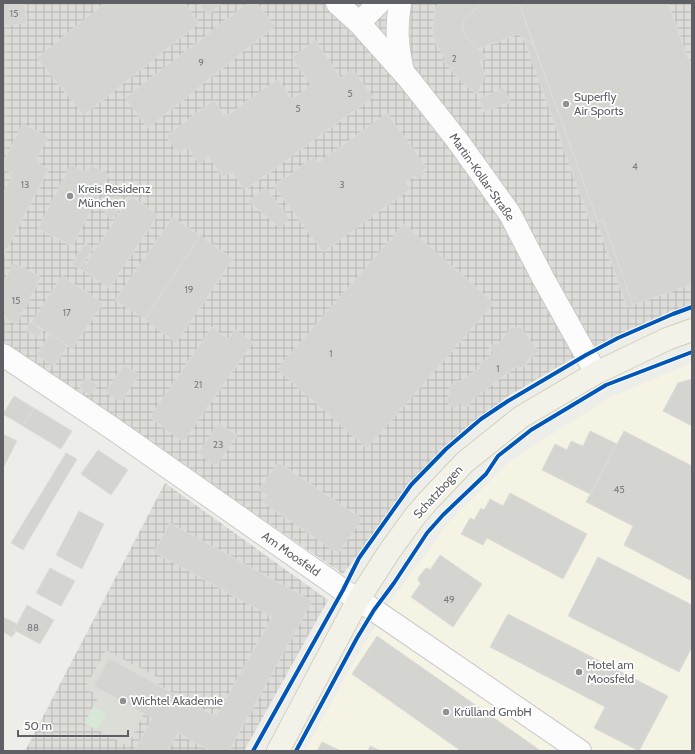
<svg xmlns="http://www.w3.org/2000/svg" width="695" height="754" viewBox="0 0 695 754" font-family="Cabin,sans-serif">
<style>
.commercial{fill:#f5f4e4}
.industrial{fill:url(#industrial-grid)}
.education{fill:#ddddd7}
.green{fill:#d7e8d8}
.building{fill:#d4d4d1;stroke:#dcdcd8}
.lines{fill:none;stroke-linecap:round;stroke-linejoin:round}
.minor-casing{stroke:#c9c9c9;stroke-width:24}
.major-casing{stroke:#d3d0b9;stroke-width:24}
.minor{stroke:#fcfcfc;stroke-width:22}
.major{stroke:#f2f2e9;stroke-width:22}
.cycleway-casing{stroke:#fff;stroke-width:6}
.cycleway{stroke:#0057b8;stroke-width:4}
.poi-dot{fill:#909193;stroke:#fff;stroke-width:1.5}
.labels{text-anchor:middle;stroke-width:3.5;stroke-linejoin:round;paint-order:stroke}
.number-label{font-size:10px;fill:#7d7e81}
.poi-label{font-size:12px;fill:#5e6065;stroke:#fff;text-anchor:start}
.street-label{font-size:12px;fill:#5e6065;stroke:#fff}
</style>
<defs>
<pattern id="industrial-grid" width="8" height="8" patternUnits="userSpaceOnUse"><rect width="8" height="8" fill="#dddcd9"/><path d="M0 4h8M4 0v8" fill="none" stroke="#b6b6b4"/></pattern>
</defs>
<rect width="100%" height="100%" fill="#edede9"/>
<path class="commercial" d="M692 363V751H305L348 672 388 605 450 521 509 462 608 398Z"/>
<g class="industrial">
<path d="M3 3H692V305L672 311 585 351 505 398 419 476 343 574 3 341Z"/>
<path d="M165 483 328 600 244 751H25Z"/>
</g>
<path class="education" d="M106 650 161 679 128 746 84 723 99 696 85 688Z"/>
<path class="green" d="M93 707 106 714 97 730 84 723Z"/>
<g class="building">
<path d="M3 3H24L27 23 3 26Z"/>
<path d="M105 3H184L199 23 84 115 37 58Z"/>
<path d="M198 3H222L208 15Z"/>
<path d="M248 3H256L275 26 148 128 125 98Z"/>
<path d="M439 3H482L467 17 463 22V28L464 34 487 58 480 61 485 74 477 94 465 85 443 61 446 59 437 46 433 35V23L435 11Z"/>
<path d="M482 3H519L533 44 518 34 478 49 464 34 463 28V22L467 17Z"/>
<path d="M519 3H668L692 69V284L633 305 603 220 598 222Z"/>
<path d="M524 39 533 44 598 222 591 224Z"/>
<path d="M315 40 341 78 352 69 373 97 245 190 231 171 223 177 208 156 199 164 187 147 179 153 166 136 214 100 225 117 278 79 292 99 311 85 292 58Z"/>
<path d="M504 88 510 102 484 112 479 98Z"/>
<path d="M387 113 427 168 423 170 425 173 418 179 415 176 406 182 410 189 323 252 274 186 314 157 318 163Z"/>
<path d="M23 124 48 137 35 162 49 169 3 256V193L13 174 3 168V163Z"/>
<path d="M71 165 87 173 91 165 109 175 72 246 38 229Z"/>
<path d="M266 188 289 218 280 228 248 201Z"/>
<path d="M116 196 124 202 112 219 104 214Z"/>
<path d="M131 196 158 215 109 288 82 270Z"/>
<path d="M173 217 200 236 145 319 115 300Z"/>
<path d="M603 220 633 305 627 307 597 222Z"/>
<path d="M404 224 494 303 367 448 277 369Z"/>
<path d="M200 236 233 259 176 343 145 319Z"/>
<path d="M85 243 93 249 80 269 71 264Z"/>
<path d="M14 263 41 277 16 324 3 317V283Z"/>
<path d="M62 276 103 303 72 349 32 322Z"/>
<path d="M30 322 43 331 38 338 25 330Z"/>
<path d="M212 327 228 339 235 330 253 342 183 442 150 417Z"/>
<path d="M512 327 521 328 539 352 527 360V364L521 368 516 367 474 398 466 408 460 403 455 409 446 401 449 397V392L450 386 457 381H461L480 368 478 366 494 353 489 348 494 342 497 345Z"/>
<path d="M50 334 68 346 54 366 37 355Z"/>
<path d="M124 365 139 375 121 402 105 392Z"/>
<path d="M86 377 98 385 90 395 79 387Z"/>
<path d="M692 379V426L663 411 678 383Z"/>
<path d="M14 396 34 408 23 426 3 414Z"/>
<path d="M34 408 72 431 61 449 23 426Z"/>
<path d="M219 423 237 435 216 466 198 453Z"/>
<path d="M590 431 617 444 590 494 542 470 555 444 567 450 571 441 583 446Z"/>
<path d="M624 431 692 466V581L624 545 633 526 586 502Z"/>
<path d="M3 434 17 441 3 468Z"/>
<path d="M98 450 128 470 111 495 81 474Z"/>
<path d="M66 453 77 459 23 550 11 543Z"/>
<path d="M278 462 362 519 338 553 262 502 267 495 259 490Z"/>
<path d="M510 493 587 534 563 579 487 538 483 545 461 534 470 518 474 520 481 508 484 510 490 499 503 506Z"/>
<path d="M79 511 104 524 82 569 56 555Z"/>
<path d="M170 523 312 601 229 751H210L178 733 168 751H134L152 718 94 686 109 658 216 717 272 617 154 552Z"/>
<path d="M440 555 482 584 453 627 411 597 421 583 419 582 418 578 425 569 428 568 430 570Z"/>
<path d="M598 557 692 605V647L679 672 568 616Z"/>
<path d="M50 568 75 581 61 606 36 593Z"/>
<path d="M27 605 54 620 40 644 14 630Z"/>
<path d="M508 614 668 696 639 751 594 728 605 707 490 647Z"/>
<path d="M3 617 17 624 14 630 16 631 12 637 3 632Z"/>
<path d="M377 636 541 751H461L352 674Z"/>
<path d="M322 742 341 751H317Z"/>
<path d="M370 746 381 751H368Z"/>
</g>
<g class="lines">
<g class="minor-casing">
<g id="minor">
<path d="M337 3 359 23 409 79 457 140 510 214 543 278 596 373"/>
<path d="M400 3C396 28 397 46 403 71"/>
<path d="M359 23 379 3"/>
<path d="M3 355 112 428 343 590 374 610 580 751"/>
</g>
</g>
<g class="major-casing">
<path id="major" d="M278 751 358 600 389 552 415 516 428 501 465 462 521 417 596 373 667 339 692 330"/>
</g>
<use href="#minor" class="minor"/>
<use href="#major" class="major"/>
<g class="cycleway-casing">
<g id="cycleway">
<path d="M253 751 343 590 359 558 411 485 446 449 481 419 508 401 586 355 618 338 673 314 692 307"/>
<path d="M296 751 357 638 374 610 394 583 427 533 443 515 486 474 498 456 531 430 606 385 692 352"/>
</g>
</g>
<use href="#cycleway" class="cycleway"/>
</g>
<g class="poi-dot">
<circle cx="566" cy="104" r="4"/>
<circle cx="70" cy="196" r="4"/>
<circle cx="579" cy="672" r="4"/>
<circle cx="123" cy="701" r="4"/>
<circle cx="446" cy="712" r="4"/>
</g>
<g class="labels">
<g class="number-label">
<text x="14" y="17">15</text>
<text x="454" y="62">2</text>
<text x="201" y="66">9</text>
<text x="350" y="97">5</text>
<text x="298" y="112">5</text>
<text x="635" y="170">4</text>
<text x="25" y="188">13</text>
<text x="342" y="188">3</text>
<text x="189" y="293">19</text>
<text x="16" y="304">15</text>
<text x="67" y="316">17</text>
<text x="331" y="357">1</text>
<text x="498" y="372">1</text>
<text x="198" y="388">21</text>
<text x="218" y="448">23</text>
<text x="619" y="493">45</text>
<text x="449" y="603">49</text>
<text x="33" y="631">88</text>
</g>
<g class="poi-label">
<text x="574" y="101">Superfly<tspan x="574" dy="14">Air Sports</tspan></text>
<text x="78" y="193">Kreis Residenz<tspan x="78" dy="14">München</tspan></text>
<text x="587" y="669">Hotel am<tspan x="587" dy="14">Moosfeld</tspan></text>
<text x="131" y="705">Wichtel Akademie</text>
<text x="454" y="716">Krülland GmbH</text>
</g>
<g class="street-label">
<text transform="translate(482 177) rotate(55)" y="4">Martin-Kollar-Straße</text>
<text transform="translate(438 492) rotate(-48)" y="4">Schatzbogen</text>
<text transform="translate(291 554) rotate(35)" y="4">Am Moosfeld</text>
</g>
</g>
<rect width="695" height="754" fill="none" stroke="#5e6065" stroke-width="8"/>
<path d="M18 730v6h110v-6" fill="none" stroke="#5e6065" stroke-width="2"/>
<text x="24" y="730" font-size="12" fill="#5e6065" stroke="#ffffff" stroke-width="3" paint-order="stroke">50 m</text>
</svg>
